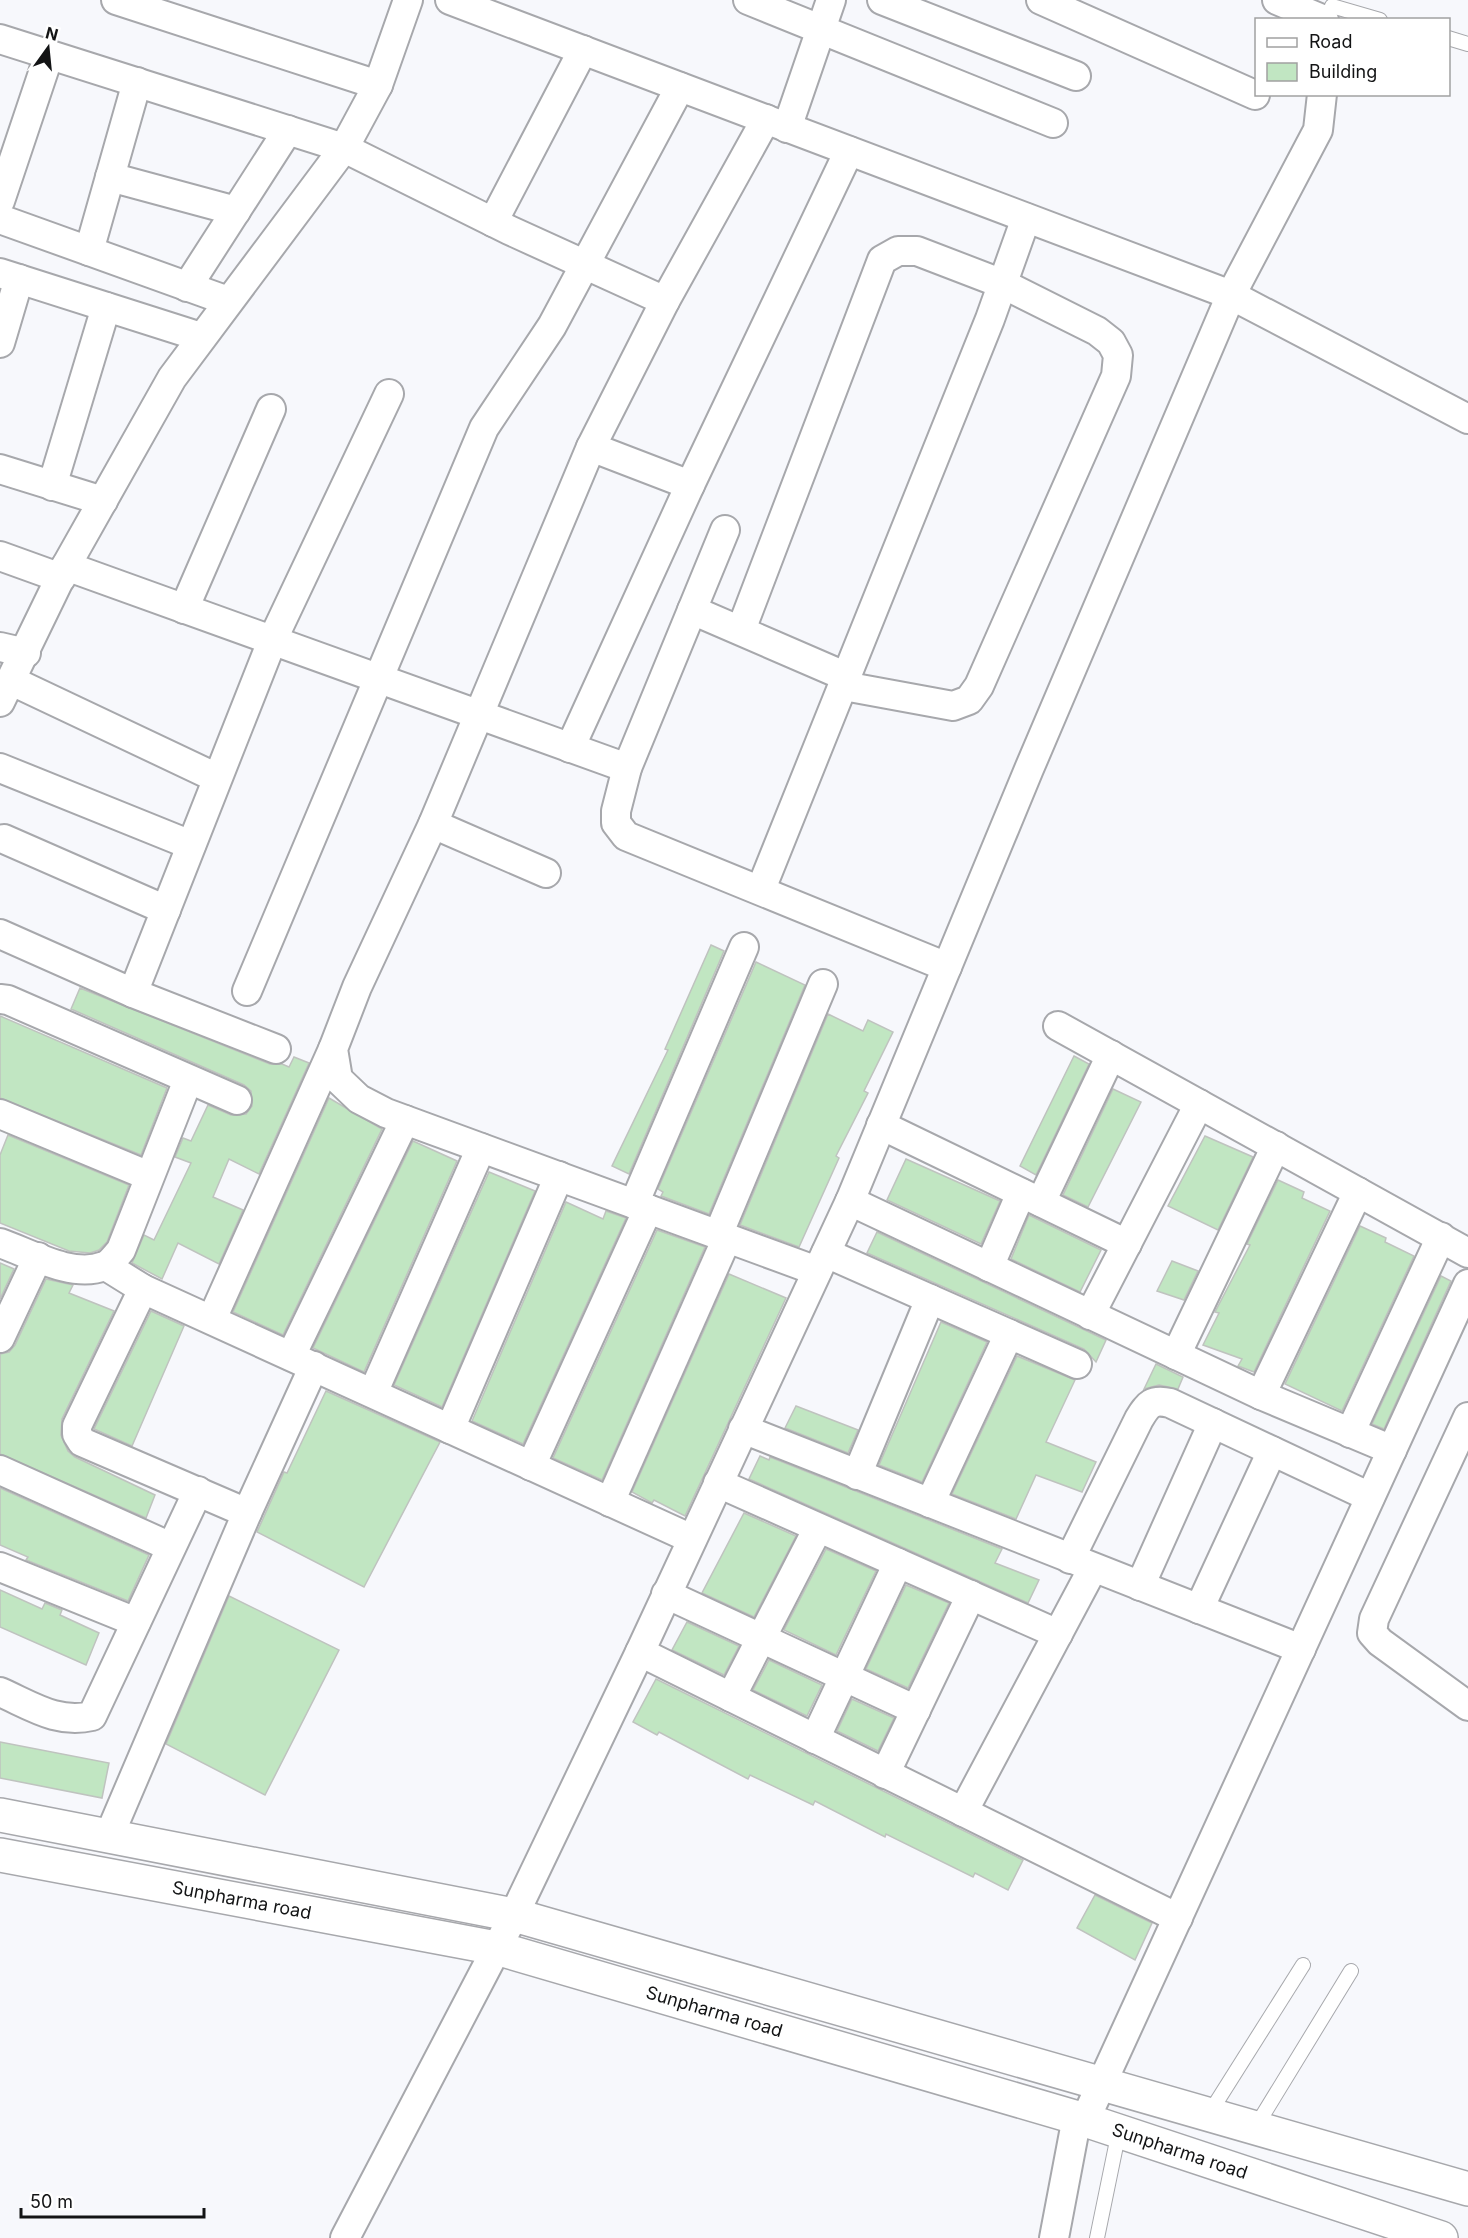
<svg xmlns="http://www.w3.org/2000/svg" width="1468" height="2238" viewBox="0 0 1468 2238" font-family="Inter,sans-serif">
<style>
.building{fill:#c1e6c2;stroke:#bfc3bf;stroke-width:1.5}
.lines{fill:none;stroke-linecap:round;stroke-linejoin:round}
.lane-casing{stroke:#a7a8ac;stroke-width:16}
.street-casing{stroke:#a7a8ac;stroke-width:32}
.secondary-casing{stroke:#a7a8ac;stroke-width:36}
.lane{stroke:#fff;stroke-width:14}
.street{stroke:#fff;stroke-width:28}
.secondary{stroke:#fff;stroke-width:33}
.labels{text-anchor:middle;stroke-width:6;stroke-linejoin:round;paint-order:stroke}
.street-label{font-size:18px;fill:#131415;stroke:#fff}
</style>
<rect width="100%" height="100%" fill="#f7f8fc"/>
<g class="building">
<path d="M711 945 724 951 629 1174 612 1166 668 1050 665 1049Z"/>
<path d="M756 962 805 985 709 1214 661 1196 663 1192 658 1189Z"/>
<path d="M80 988 270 1064H282L289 1067 294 1057 309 1063 259 1174 229 1159 213 1197 243 1210 219 1264 178 1243 162 1279 132 1263 144 1235 154 1240 191 1163 175 1157 183 1138 191 1141 208 1105 231 1115 246 1114 252 1106 251 1091 244 1085 71 1009Z"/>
<path d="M828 1014 863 1031 868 1020 893 1032 864 1091 868 1093 836 1156 839 1158 799 1247 740 1225Z"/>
<path d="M0 1016 167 1088 141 1155 0 1098Z"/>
<path d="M1074 1056 1089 1064 1036 1175 1020 1166Z"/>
<path d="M1113 1089 1141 1102 1088 1207 1063 1195Z"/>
<path d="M329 1098 382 1129 283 1335 233 1312Z"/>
<path d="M8 1135 129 1185 107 1242 99 1250 90 1253 69 1251 0 1223V1155Z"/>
<path d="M1205 1136 1253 1157 1218 1230 1168 1206Z"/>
<path d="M413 1141 457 1161 364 1372 313 1348Z"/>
<path d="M906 1159 1000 1201 981 1244 887 1200Z"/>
<path d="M489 1172 535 1191 442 1407 394 1385Z"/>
<path d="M1278 1180 1304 1192 1302 1198 1330 1211 1254 1372 1238 1366 1242 1359 1203 1345 1219 1313 1215 1312 1250 1245 1247 1244Z"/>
<path d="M566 1202 603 1219 606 1211 626 1218 523 1444 472 1421Z"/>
<path d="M1029 1215 1101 1250 1080 1292 1011 1259Z"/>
<path d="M1360 1226 1386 1238 1385 1242 1414 1256 1342 1411 1285 1384Z"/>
<path d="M657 1230 705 1247 602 1480 553 1458Z"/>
<path d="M877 1232 1106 1340 1096 1362 1084 1349 867 1253Z"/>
<path d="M1172 1261 1198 1271 1184 1300 1157 1291Z"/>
<path d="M0 1263 14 1269 0 1299Z"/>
<path d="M729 1274 786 1298 685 1516 654 1500 652 1503 632 1492Z"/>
<path d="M1441 1276 1451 1281 1384 1429 1372 1424Z"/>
<path d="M46 1279 73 1285 69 1293 114 1311 62 1419 61 1435 68 1451 75 1457 155 1495 146 1518 0 1454V1354L9 1352 15 1345Z"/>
<path d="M151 1311 184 1326 132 1446 94 1429Z"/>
<path d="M941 1322 987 1342 922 1482 879 1465Z"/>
<path d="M1017 1356 1075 1380 1046 1442 1096 1462 1082 1492 1036 1475 1016 1519 952 1494Z"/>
<path d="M1156 1364 1183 1377 1178 1389 1159 1385 1144 1389Z"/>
<path d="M326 1391 440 1442 364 1587 257 1532 284 1472 287 1473Z"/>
<path d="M796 1406 858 1430 848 1453 785 1428Z"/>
<path d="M760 1456 769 1460 770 1457 1002 1549 995 1563 1039 1580 1028 1603 749 1479Z"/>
<path d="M0 1488 149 1555 128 1601 26 1560 28 1557 0 1545Z"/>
<path d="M744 1513 796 1536 754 1617 702 1593Z"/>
<path d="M826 1549 876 1571 836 1655 784 1630Z"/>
<path d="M906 1585 949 1603 908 1688 866 1669Z"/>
<path d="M0 1590 42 1609 45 1603 62 1610 60 1615 99 1633 86 1665 0 1627Z"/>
<path d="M229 1596 339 1650 265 1795 166 1744Z"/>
<path d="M687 1622 739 1646 724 1675 672 1650Z"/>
<path d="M769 1660 822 1685 807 1716 753 1690Z"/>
<path d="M656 1679 1023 1860 1008 1890 975 1873 973 1877 886 1834 885 1837 815 1801 813 1805 750 1775 748 1779 659 1732 657 1735 633 1722Z"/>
<path d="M852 1699 894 1718 878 1751 837 1731Z"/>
<path d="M0 1742 109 1763 102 1798 0 1778Z"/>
<path d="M1095 1895 1152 1923 1135 1960 1077 1928Z"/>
</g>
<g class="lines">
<g class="lane-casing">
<g id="lane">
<path d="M1332 6 1380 20"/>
<path d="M1448 38 1468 44"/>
<path d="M1209 2114 1303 1965"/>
<path d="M1255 2128 1351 1971"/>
<path d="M1097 2238 1119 2131"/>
</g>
</g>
<g class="street-casing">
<g id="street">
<path d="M116 0 378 85"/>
<path d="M450 0 1231 295 1468 419"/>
<path d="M748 0 1053 123"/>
<path d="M882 0 1076 76"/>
<path d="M1041 0 1255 95"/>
<path d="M1277 0 1324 20"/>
<path d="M0 39 344 148 509 230 665 301 591 447 690 485"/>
<path d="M787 128 831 0"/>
<path d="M110 177 236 211"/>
<path d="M0 201 49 55"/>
<path d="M0 219 228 301"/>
<path d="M493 222 583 50"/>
<path d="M89 251 137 82"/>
<path d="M0 273 201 337"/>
<path d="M187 287 288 130"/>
<path d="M665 301 766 119"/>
<path d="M0 343 19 279"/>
<path d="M591 447 433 824 357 987 333 1049 338 1079 359 1099 386 1113 817 1271"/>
<path d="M0 469 103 501"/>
<path d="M52 486 106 307"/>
<path d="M725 530 627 768 616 811V823L626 836 947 967"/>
<path d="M0 556 61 578"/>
<path d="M66 566 627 768"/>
<path d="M184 609 271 409"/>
<path d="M692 610 847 677"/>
<path d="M741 630 882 260 898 251H917L1003 284 1097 331 1111 342 1118 355 1116 376 979 686 969 700 953 706 844 686"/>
<path d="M0 647 26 653"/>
<path d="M12 681 217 778"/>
<path d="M0 702 66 566 172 378 344 148 378 85 408 0"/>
<path d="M570 748 690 485 849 151"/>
<path d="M0 768 191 845"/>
<path d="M433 824 546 873"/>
<path d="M4 839 166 910"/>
<path d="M761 889 990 319 1026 218"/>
<path d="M0 934 133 993 276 1049"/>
<path d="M247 991 484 428 552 326 680 87"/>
<path d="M133 993 272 641 389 394"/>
<path d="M0 999 8 1000 237 1100"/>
<path d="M1058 1026 1468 1253"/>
<path d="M0 1114 149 1176"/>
<path d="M881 1125 1127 1244"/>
<path d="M850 1201 1261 1395 1392 1450"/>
<path d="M1041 1202 1111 1055"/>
<path d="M634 1204 744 947"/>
<path d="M718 1235 823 984"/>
<path d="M0 1243C29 1253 73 1279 104 1266 110 1264 116 1256 121 1250L188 1080"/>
<path d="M826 1253 1077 1364"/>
<path d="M106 1266 143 1289 692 1539"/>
<path d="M989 1267 1021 1193"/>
<path d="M143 1289 77 1426V1434L82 1442 247 1513"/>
<path d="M1090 1315 1199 1104"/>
<path d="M212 1319 333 1049"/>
<path d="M0 1338 38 1257"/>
<path d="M1176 1355 1276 1146"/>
<path d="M291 1356 405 1120"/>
<path d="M373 1393 481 1148"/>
<path d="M1261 1395 1358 1192"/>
<path d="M1468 1417 1374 1619 1372 1633 1380 1642 1468 1706"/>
<path d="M450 1429 559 1176"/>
<path d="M743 1429 1301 1649"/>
<path d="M1350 1433 1441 1237"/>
<path d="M531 1466 648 1209"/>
<path d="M0 1470 171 1547"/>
<path d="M857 1475 930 1299"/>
<path d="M718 1483 1058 1634"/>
<path d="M610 1502 727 1238"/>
<path d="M930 1503 1009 1334"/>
<path d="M1070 1559 1139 1419C1148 1404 1152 1399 1170 1403L1370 1497"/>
<path d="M0 1567 136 1622"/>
<path d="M1140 1586 1213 1423"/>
<path d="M666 1594 916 1710"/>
<path d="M1199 1609 1272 1451"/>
<path d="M640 1652 1178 1918"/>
<path d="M0 1692C32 1706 57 1724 92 1716L198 1491"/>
<path d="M731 1697 818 1528"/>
<path d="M815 1739 898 1563"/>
<path d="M885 1774 971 1595"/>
<path d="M963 1812 1093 1568"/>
<path d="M109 1836 247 1513 314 1366"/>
<path d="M1085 2120 1468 1284"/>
<path d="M345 2238 514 1915 640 1652 850 1201 1029 769 1231 295 1318 130 1322 94"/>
<path d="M1054 2238 1077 2117"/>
</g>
</g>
<g class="secondary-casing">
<g id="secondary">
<path d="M0 1815 514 1915 1468 2189"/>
<path id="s1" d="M0 1855 496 1948 1085 2120 1441 2238"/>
</g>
</g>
<use href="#lane" class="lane"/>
<use href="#street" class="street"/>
<use href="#secondary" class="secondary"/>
</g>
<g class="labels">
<g class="street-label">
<text dy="6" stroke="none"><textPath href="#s1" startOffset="246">Sunpharma road</textPath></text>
<text dy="6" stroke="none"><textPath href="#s1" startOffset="732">Sunpharma road</textPath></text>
<text dy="6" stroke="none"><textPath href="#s1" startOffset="1218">Sunpharma road</textPath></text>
</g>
</g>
<rect x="1255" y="18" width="195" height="78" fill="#ffffff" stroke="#a1a1a1" stroke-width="1.5"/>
<rect x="1267" y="38" width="30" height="9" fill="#ffffff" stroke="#a1a1a1" stroke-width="1.5"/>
<text x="1309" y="48" font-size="18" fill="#131415">Road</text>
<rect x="1267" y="63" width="30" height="18" fill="#c1e6c2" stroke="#a1a1a1" stroke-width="1.5"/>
<text x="1309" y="78" font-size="18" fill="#131415">Building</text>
<g transform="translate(48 48) rotate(15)" stroke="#ffffff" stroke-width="4.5" paint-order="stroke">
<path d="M0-4.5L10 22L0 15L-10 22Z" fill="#131415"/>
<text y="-9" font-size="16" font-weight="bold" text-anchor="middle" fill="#131415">N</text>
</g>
<path d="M21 2208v9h183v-9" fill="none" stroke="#131415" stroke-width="3"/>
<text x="30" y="2208" font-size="18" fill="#131415" stroke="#ffffff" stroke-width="4.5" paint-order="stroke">50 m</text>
</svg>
